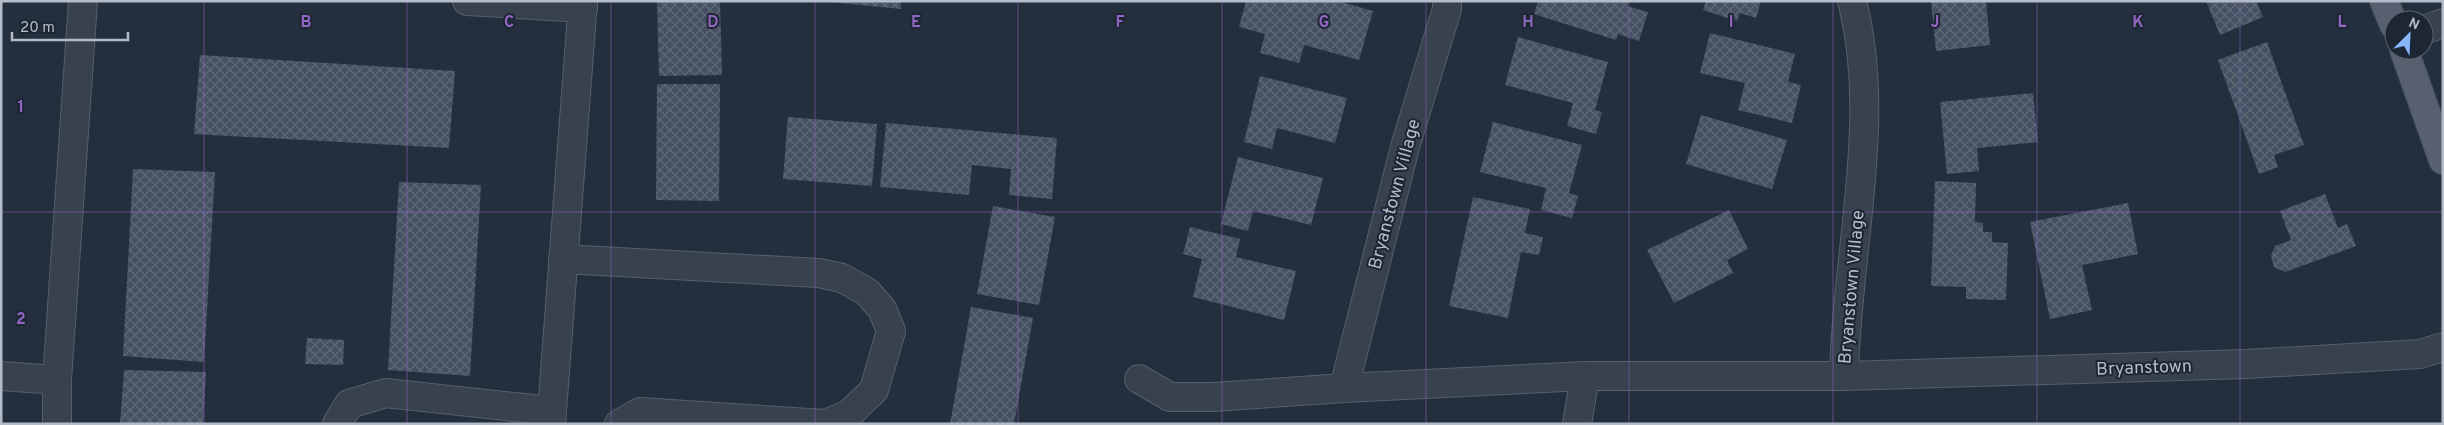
<svg xmlns="http://www.w3.org/2000/svg" width="2444" height="425" viewBox="0 0 2444 425" font-family="Overpass,sans-serif">
<style>
.building{fill:url(#building-cross-hatch)}
.lines{fill:none;stroke-linecap:round;stroke-linejoin:round}
.minor-casing{stroke:#565f6c;stroke-width:30}
.major-casing{stroke:#414a57;stroke-width:30}
.minor{stroke:#38414e;stroke-width:28}
.major{stroke:#56606e;stroke-width:28}
.grid{fill:none;stroke:#9266c3;stroke-width:1;stroke-opacity:0.55}
.labels{text-anchor:middle;stroke-width:4;stroke-linejoin:round;paint-order:stroke}
.street-label{font-size:18px;fill:#b4bcc9;stroke:#1d2633}
.grid-label{font-size:16px;text-anchor:middle;font-weight:bold;fill:#9266c3;stroke:#1d2633;stroke-width:4;stroke-linejoin:round;paint-order:stroke}
</style>
<defs>
<pattern id="building-cross-hatch" width="8" height="8" patternUnits="userSpaceOnUse" patternTransform="scale(1.25)"><rect width="8" height="8" fill="#455162"/><path d="M0 0l8 8M0 8l8-8" fill="none" stroke="#5d6877"/></pattern>
</defs>
<rect width="100%" height="100%" fill="#242f3e"/>
<g class="building">
<path d="M657 1H720L722 75 659 76Z"/>
<path d="M820 1H901V9Z"/>
<path d="M1246 1H1338L1373 11 1359 60 1304 45 1299 63 1260 53 1265 34 1239 27Z"/>
<path d="M1538 1H1629L1627 6 1648 12 1639 41 1618 34 1616 40 1534 14Z"/>
<path d="M1706 1H1761L1756 18 1740 13 1737 21 1703 10Z"/>
<path d="M1931 1H1986L1990 45 1936 51Z"/>
<path d="M2206 1H2256L2263 17 2220 35Z"/>
<path d="M1710 33 1795 54 1788 82 1801 85 1792 123 1738 110 1745 83 1700 73Z"/>
<path d="M1518 37 1608 62 1595 110 1602 112 1596 134 1567 126 1573 103 1505 85Z"/>
<path d="M2267 42 2304 145 2274 155 2278 167 2259 174 2218 60Z"/>
<path d="M200 55 455 71 449 148 194 134Z"/>
<path d="M1260 76 1347 98 1335 143 1277 128 1272 149 1244 142Z"/>
<path d="M657 84H720L719 201 656 200Z"/>
<path d="M2033 93 2038 142 1977 148 1979 171 1947 174 1940 102Z"/>
<path d="M1701 115 1787 140 1772 189 1686 164Z"/>
<path d="M788 117 877 124 872 186 783 179Z"/>
<path d="M1493 122 1582 145 1569 193 1578 196 1572 218 1541 210 1546 188 1480 172Z"/>
<path d="M886 123 1057 138 1052 199 1009 195 1011 169 972 165 969 195 880 187Z"/>
<path d="M1238 157 1323 178 1311 225 1253 211 1248 231 1221 224Z"/>
<path d="M133 169 215 172 204 362 123 356Z"/>
<path d="M1935 181 1976 183 1975 222 1983 223V232H1992V242L2008 243 2006 300 1966 299V287L1931 286Z"/>
<path d="M399 182 481 185 470 376 388 370Z"/>
<path d="M2325 194 2338 228 2347 224 2356 246 2285 272 2274 267 2271 256 2275 246 2291 240 2280 211Z"/>
<path d="M1473 197 1530 209 1525 233 1543 237 1539 255 1521 252 1508 318 1449 306Z"/>
<path d="M2128 203 2138 254 2082 265 2092 310 2050 319 2030 222Z"/>
<path d="M993 206 1055 217 1039 305 977 294Z"/>
<path d="M1729 210 1748 249 1727 260 1733 273 1674 303 1647 250Z"/>
<path d="M1190 227 1240 239 1236 257 1296 271 1284 320 1193 297 1202 259 1183 254Z"/>
<path d="M971 307 1033 318 1014 424H950Z"/>
<path d="M307 338 344 340 343 365 305 364Z"/>
<path d="M124 370 206 372 203 424H120Z"/>
</g>
<g class="lines">
<g class="minor-casing">
<g id="minor">
<path d="M467 1 583 8"/>
<path d="M2424 30 2443 23"/>
<path d="M563 259 819 273 842 278 867 292 882 309 891 331 874 390 849 414 825 424 640 412 619 424"/>
<path d="M1 376 57 380"/>
<path d="M1844 376C1846 254 1883 121 1852 1"/>
<path d="M1139 379 1170 397H1213L1344 388 1585 376H1844L2246 364 2420 354 2443 347"/>
<path d="M1344 388 1405 147 1447 9V1"/>
<path d="M57 424V380L83 1"/>
<path d="M337 424 349 404 386 393 551 411"/>
<path d="M551 424 583 1"/>
<path d="M1577 424 1585 376"/>
</g>
</g>
<g class="major-casing">
<g id="major">
<path d="M2384 1 2394 25"/>
<path d="M2404 50 2443 160"/>
</g>
</g>
<use href="#minor" class="minor"/>
<use href="#major" class="major"/>
</g>
<path class="grid" d="M204 1V424M407 1V424M611 1V424M815 1V424M1018 1V424M1222 1V424M1426 1V424M1629 1V424M1833 1V424M2037 1V424M2240 1V424M1 212H2443"/>
<g class="labels">
<g class="street-label">
<text transform="translate(1394 194) rotate(-75)" y="6">Bryanstown Village</text>
<text transform="translate(1851 287) rotate(-85)" y="6">Bryanstown Village</text>
<text transform="translate(2144 367) rotate(-2)" y="6">Bryanstown</text>
</g>
</g>
<g class="grid-label">
<text x="306" y="27">B</text>
<text x="509" y="27">C</text>
<text x="713" y="27">D</text>
<text x="916" y="27">E</text>
<text x="1120" y="27">F</text>
<text x="1324" y="27">G</text>
<text x="1528" y="27">H</text>
<text x="1731" y="27">I</text>
<text x="1935" y="27">J</text>
<text x="2138" y="27">K</text>
<text x="2342" y="27">L</text>
<text x="21" y="112">1</text>
<text x="21" y="324">2</text>
</g>
<rect width="2444" height="425" fill="none" stroke="#b4bcc9" stroke-width="5"/>
<g transform="translate(2409 35) rotate(24)"><circle r="24" fill="#1d2633" stroke="#59626f"/>
<path d="M0-4L9 19L0 12L-9 19Z" fill="#8ab4f8"/>
<text y="-8" font-size="14" font-weight="bold" text-anchor="middle" fill="#b4bcc9">N</text>
</g>
<path d="M12 32v8h116v-8" fill="none" stroke="#b4bcc9" stroke-width="2.5"/>
<text x="20" y="32" font-size="15" fill="#b4bcc9" stroke="#1d2633" stroke-width="4" paint-order="stroke">20 m</text>
</svg>
